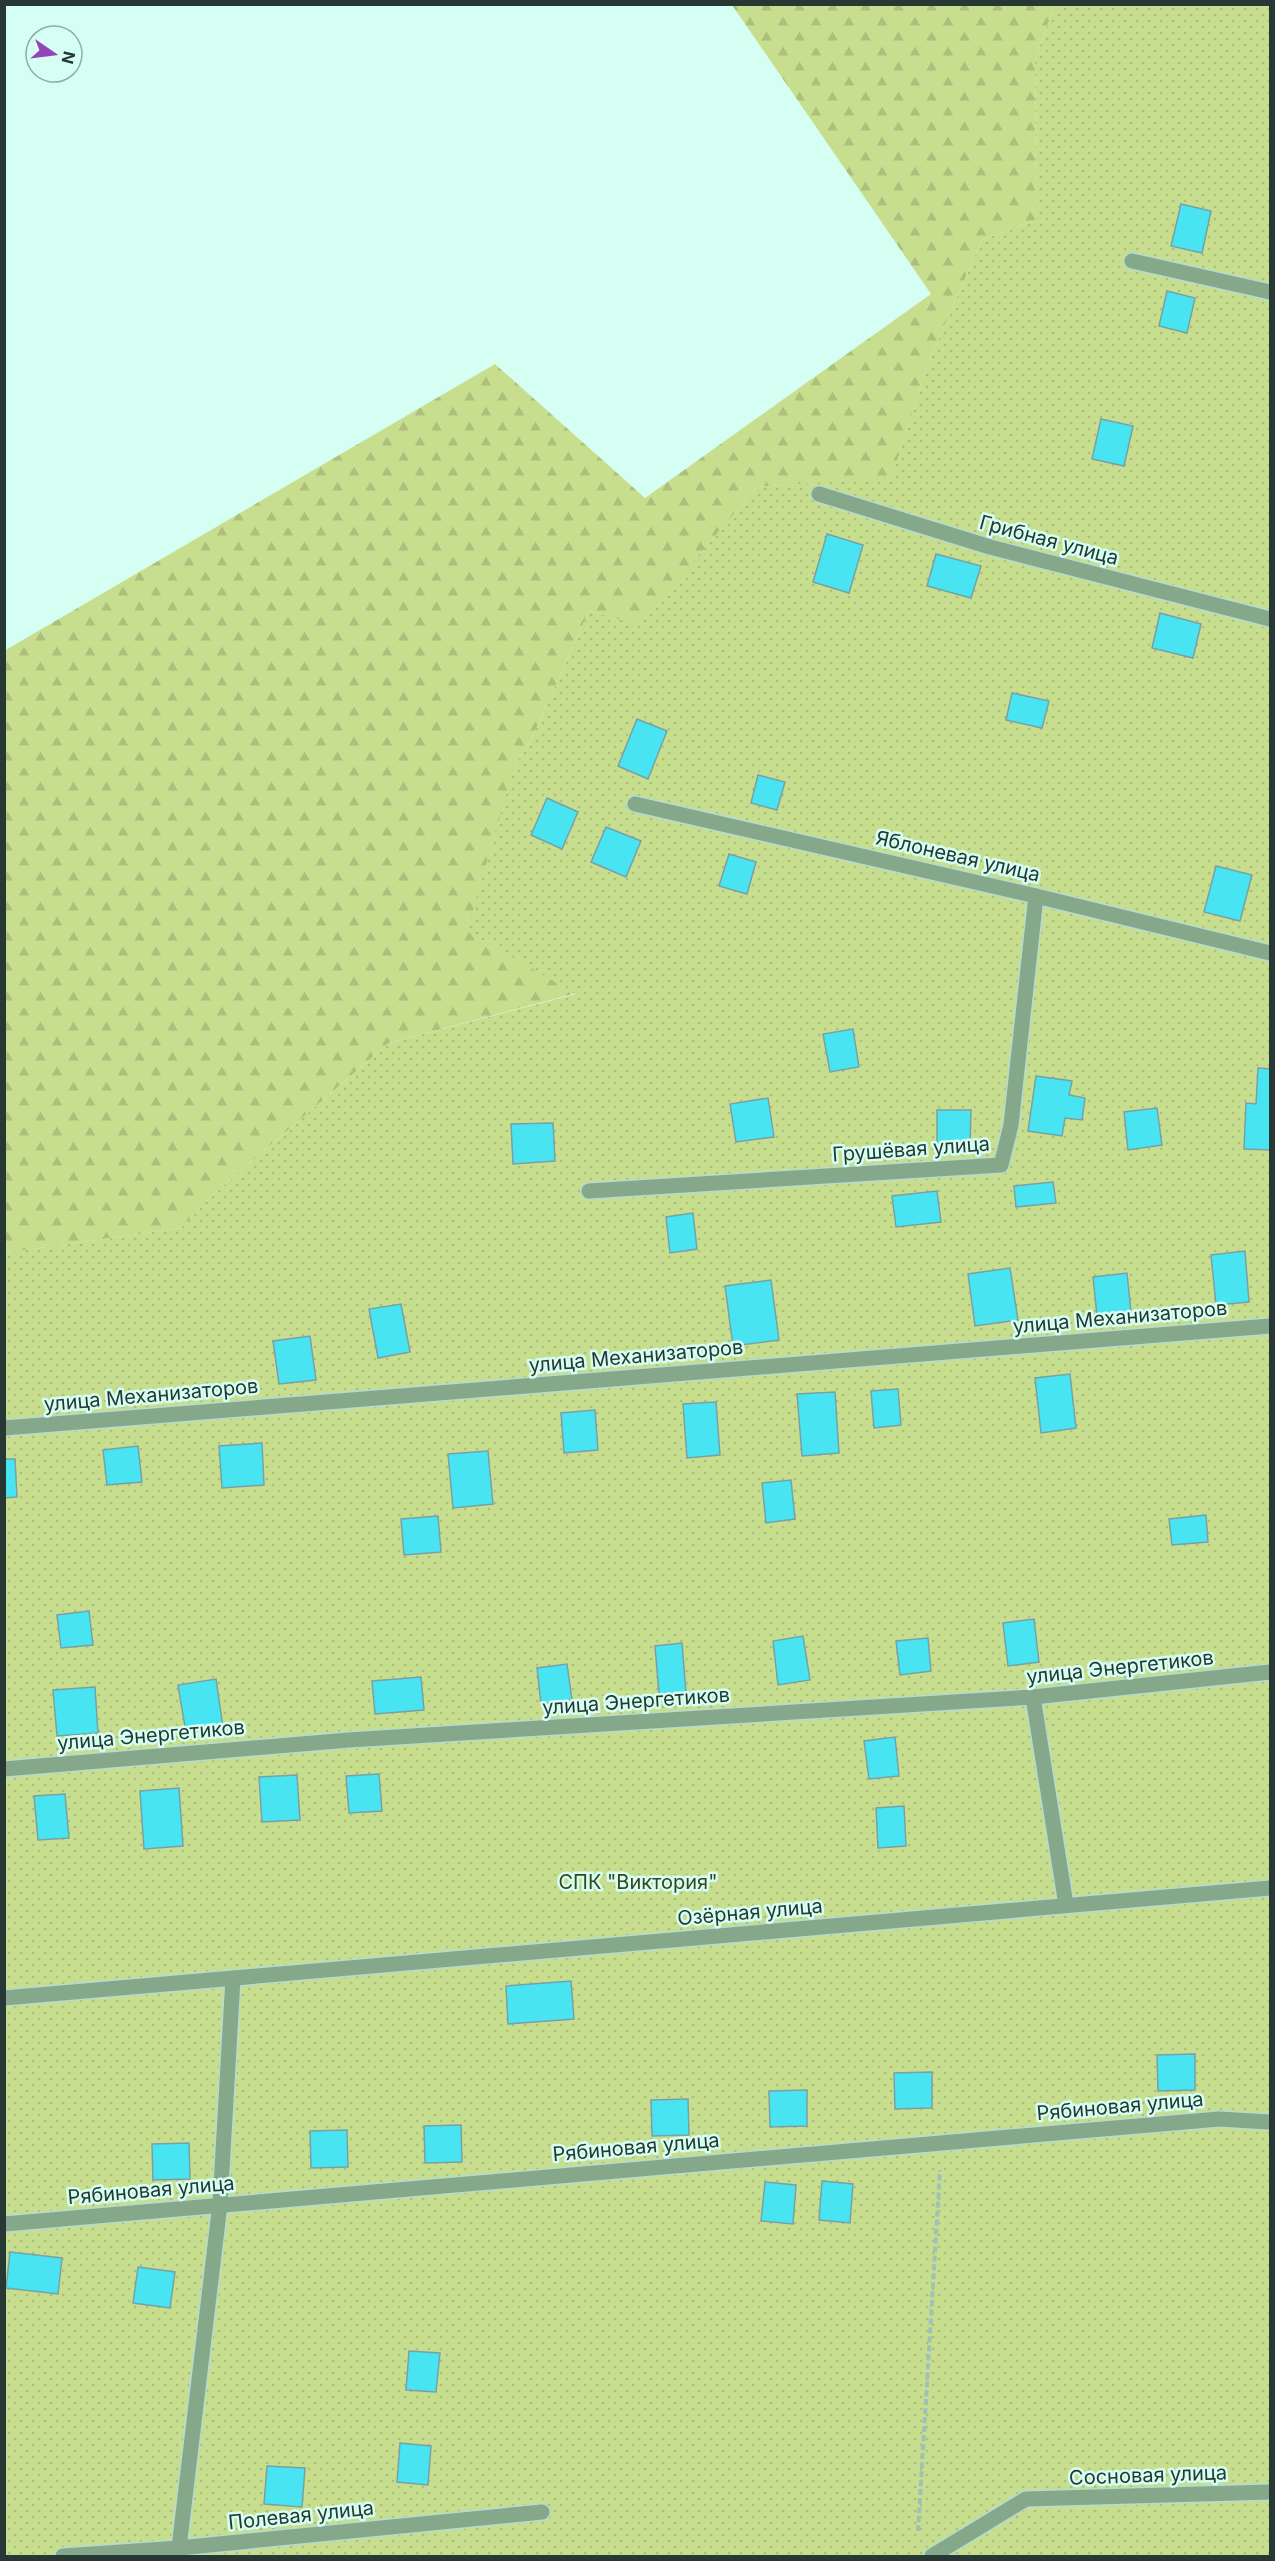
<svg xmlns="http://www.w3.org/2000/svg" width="1275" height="2561" viewBox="0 0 1275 2561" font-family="Inter,sans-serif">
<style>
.forest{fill:url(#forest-firs)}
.park{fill:url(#park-dots)}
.building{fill:#49e4f2;stroke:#78a1a5;stroke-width:1.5}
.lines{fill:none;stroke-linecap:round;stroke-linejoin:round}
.minor-casing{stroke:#b6dbd0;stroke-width:18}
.path{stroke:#9fc1b7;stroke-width:4;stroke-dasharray:6 3;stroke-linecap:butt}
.minor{stroke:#85a88a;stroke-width:15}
.labels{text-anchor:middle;stroke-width:5;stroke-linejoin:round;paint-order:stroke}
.street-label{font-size:20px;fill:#273733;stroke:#d5fff3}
.park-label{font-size:20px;fill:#3b451d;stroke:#d5fff3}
</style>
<defs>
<pattern id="forest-firs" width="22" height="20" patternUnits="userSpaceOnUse" patternTransform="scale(1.5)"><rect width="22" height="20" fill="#c8de8f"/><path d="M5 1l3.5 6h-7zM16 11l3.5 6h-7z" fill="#acbf7c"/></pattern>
<pattern id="park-dots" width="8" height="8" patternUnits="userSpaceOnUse" patternTransform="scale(1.5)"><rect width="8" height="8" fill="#c8de8f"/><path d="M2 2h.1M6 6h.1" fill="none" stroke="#acbf7c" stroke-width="1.8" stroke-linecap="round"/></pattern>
</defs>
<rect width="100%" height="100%" fill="#d5fff3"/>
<path class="forest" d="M732 5H1055L1035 59 1036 220 982 240 926 368 892 478 757 487 639 626 589 611 532 738 514 767 577 993 389 1043 214 1194 181 1228 5 1253 4 651 495 364 645 498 931 294Z"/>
<path class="park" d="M1055 5H1270V2556H5L4 1253 181 1228 214 1194 389 1043 576 994 467 931 514 767 532 738 589 611 639 625 757 487 892 477 926 368 982 240 1036 220 1035 59Z"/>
<g class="building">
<path d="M1181 204 1211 211 1202 253 1171 246Z"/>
<path d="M1167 291 1195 298 1187 333 1159 326Z"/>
<path d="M1101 419 1133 426 1124 466 1092 459Z"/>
<path d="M827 534 863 545 849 593 813 582Z"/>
<path d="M936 554 981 566 971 598 927 586Z"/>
<path d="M1160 613 1201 624 1193 658 1152 648Z"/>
<path d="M1012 693 1049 701 1042 728 1006 720Z"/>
<path d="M637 719 667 731 648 779 618 766Z"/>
<path d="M758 775 785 782 777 810 751 803Z"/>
<path d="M547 798 578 812 562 849 531 835Z"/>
<path d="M606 827 641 841 626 877 591 862Z"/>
<path d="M729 854 756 862 747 894 719 886Z"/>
<path d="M1216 866 1252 875 1240 921 1204 912Z"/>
<path d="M853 1029 859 1067 830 1072 823 1034Z"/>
<path d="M1258 1068 1270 1069V1150L1244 1149 1246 1103 1256 1104Z"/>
<path d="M1036 1076 1072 1081 1069 1095 1085 1098 1082 1120 1065 1118 1062 1136 1028 1131Z"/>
<path d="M768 1098 774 1137 736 1142 730 1104Z"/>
<path d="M1157 1108 1162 1145 1128 1150 1124 1112Z"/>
<path d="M937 1110H971L970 1146H937Z"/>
<path d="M553 1123 555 1161 513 1164 511 1124Z"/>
<path d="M1053 1182 1056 1203 1016 1207 1014 1186Z"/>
<path d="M937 1191 941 1222 896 1227 892 1196Z"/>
<path d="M693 1213 697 1249 670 1253 666 1217Z"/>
<path d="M1245 1251 1249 1302 1216 1305 1211 1255Z"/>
<path d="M1010 1268 1018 1320 975 1326 968 1274Z"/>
<path d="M1127 1273 1131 1312 1097 1316 1093 1277Z"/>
<path d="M771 1280 779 1340 733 1346 725 1286Z"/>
<path d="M401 1304 410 1352 378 1358 369 1309Z"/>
<path d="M310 1336 316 1380 279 1384 273 1341Z"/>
<path d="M1070 1374 1076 1428 1041 1433 1035 1378Z"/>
<path d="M898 1389 901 1425 874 1428 871 1391Z"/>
<path d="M835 1392 839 1453 802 1456 797 1394Z"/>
<path d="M716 1402 720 1455 687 1458 683 1404Z"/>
<path d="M595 1410 598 1450 564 1453 561 1413Z"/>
<path d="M262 1443 264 1485 222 1488 219 1446Z"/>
<path d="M138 1446 142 1482 107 1485 103 1450Z"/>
<path d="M488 1451 493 1504 453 1508 448 1454Z"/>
<path d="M4 1459H15L17 1497 4 1498Z"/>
<path d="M791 1480 795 1519 766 1523 762 1483Z"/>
<path d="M1206 1515 1208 1542 1172 1545 1169 1519Z"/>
<path d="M438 1516 441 1552 404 1555 401 1519Z"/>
<path d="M89 1611 93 1645 61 1648 57 1615Z"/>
<path d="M1034 1619 1039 1662 1008 1666 1003 1623Z"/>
<path d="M803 1636 810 1680 778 1685 773 1641Z"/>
<path d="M928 1638 931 1671 900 1675 896 1641Z"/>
<path d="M682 1643 686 1692 659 1694 655 1646Z"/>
<path d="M567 1664 572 1700 541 1704 537 1668Z"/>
<path d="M421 1677 424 1710 375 1714 372 1681Z"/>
<path d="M216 1679 223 1727 186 1733 178 1685Z"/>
<path d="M95 1687 98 1733 57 1736 53 1690Z"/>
<path d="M895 1737 899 1776 869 1779 864 1741Z"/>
<path d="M379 1774 382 1811 349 1813 346 1776Z"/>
<path d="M297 1775 300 1820 262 1822 259 1777Z"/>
<path d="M179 1788 183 1846 144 1849 140 1791Z"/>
<path d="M65 1794 69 1838 38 1840 34 1796Z"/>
<path d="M904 1806 906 1846 878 1848 876 1808Z"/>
<path d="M571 1981 574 2019 508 2024 506 1986Z"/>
<path d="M1195 2054V2090L1158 2091 1157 2055Z"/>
<path d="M932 2072V2108L895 2109 894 2073Z"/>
<path d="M807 2090V2126L770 2127 769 2091Z"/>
<path d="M688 2099 689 2135 652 2136 651 2100Z"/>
<path d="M461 2125 462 2162 425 2163 424 2126Z"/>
<path d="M347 2130 348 2167 311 2168 310 2131Z"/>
<path d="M189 2143 190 2179 153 2180 152 2144Z"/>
<path d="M822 2181 853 2184 850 2223 819 2220Z"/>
<path d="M765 2182 796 2185 793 2224 761 2221Z"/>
<path d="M10 2252 62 2258 58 2294 6 2288Z"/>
<path d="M138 2267 175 2272 170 2308 133 2303Z"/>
<path d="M409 2351 440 2353 436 2392 406 2390Z"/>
<path d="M400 2443 431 2446 428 2485 397 2482Z"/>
<path d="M267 2466 305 2468 302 2507 264 2504Z"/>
</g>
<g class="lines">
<g class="minor-casing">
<g id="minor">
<path d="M1132 261 1270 292"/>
<path d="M819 494 990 547 1270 619"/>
<path d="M635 804 1036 896 1270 953"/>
<path d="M589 1191 1001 1165 1011 1125 1036 896"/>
<path d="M4 1428 1270 1326"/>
<path d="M1033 1697 1066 1905"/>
<path d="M4 1769 349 1740 1033 1697 1270 1672"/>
<path d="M4 1998 1270 1888"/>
<path d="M4 2224 1219 2119 1270 2122"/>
<path d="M63 2556 179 2548 542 2512"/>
<path d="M178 2556 220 2204 233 1978"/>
<path d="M932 2556 1026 2499 1270 2492"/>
</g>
</g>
<path class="path" d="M918 2531 940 2170"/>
<use href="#minor" class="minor"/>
</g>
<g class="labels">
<g class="street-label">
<text transform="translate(1049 540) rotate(15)" y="7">Грибная улица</text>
<text transform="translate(958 856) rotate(13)" y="7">Яблоневая улица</text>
<text transform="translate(911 1149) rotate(-4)" y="7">Грушёвая улица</text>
<text transform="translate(1120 1317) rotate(-5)" y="7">улица Механизаторов</text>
<text transform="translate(636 1356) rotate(-5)" y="7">улица Механизаторов</text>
<text transform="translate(151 1395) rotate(-5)" y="7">улица Механизаторов</text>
<text transform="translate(1120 1667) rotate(-6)" y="7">улица Энергетиков</text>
<text transform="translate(636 1701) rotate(-4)" y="7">улица Энергетиков</text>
<text transform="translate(151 1735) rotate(-5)" y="7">улица Энергетиков</text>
<text transform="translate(750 1912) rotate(-5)" y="7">Озёрная улица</text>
<text transform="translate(1120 2106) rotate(-5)" y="7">Рябиновая улица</text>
<text transform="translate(636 2147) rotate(-5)" y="7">Рябиновая улица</text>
<text transform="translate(151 2190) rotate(-5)" y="7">Рябиновая улица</text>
<text transform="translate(1148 2475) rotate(-2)" y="7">Сосновая улица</text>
<text transform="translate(301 2515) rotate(-6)" y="7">Полевая улица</text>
</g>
<g class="park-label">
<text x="638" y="1889">СПК "Виктория"</text>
</g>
</g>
<rect width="1275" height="2561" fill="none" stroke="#273733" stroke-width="12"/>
<g transform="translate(54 54) rotate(104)"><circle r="28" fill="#d5fff3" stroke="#8fafa6" stroke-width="1.5"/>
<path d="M0-4.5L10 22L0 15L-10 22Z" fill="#9446b6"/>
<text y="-9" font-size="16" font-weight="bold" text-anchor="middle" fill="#273733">N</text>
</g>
</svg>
